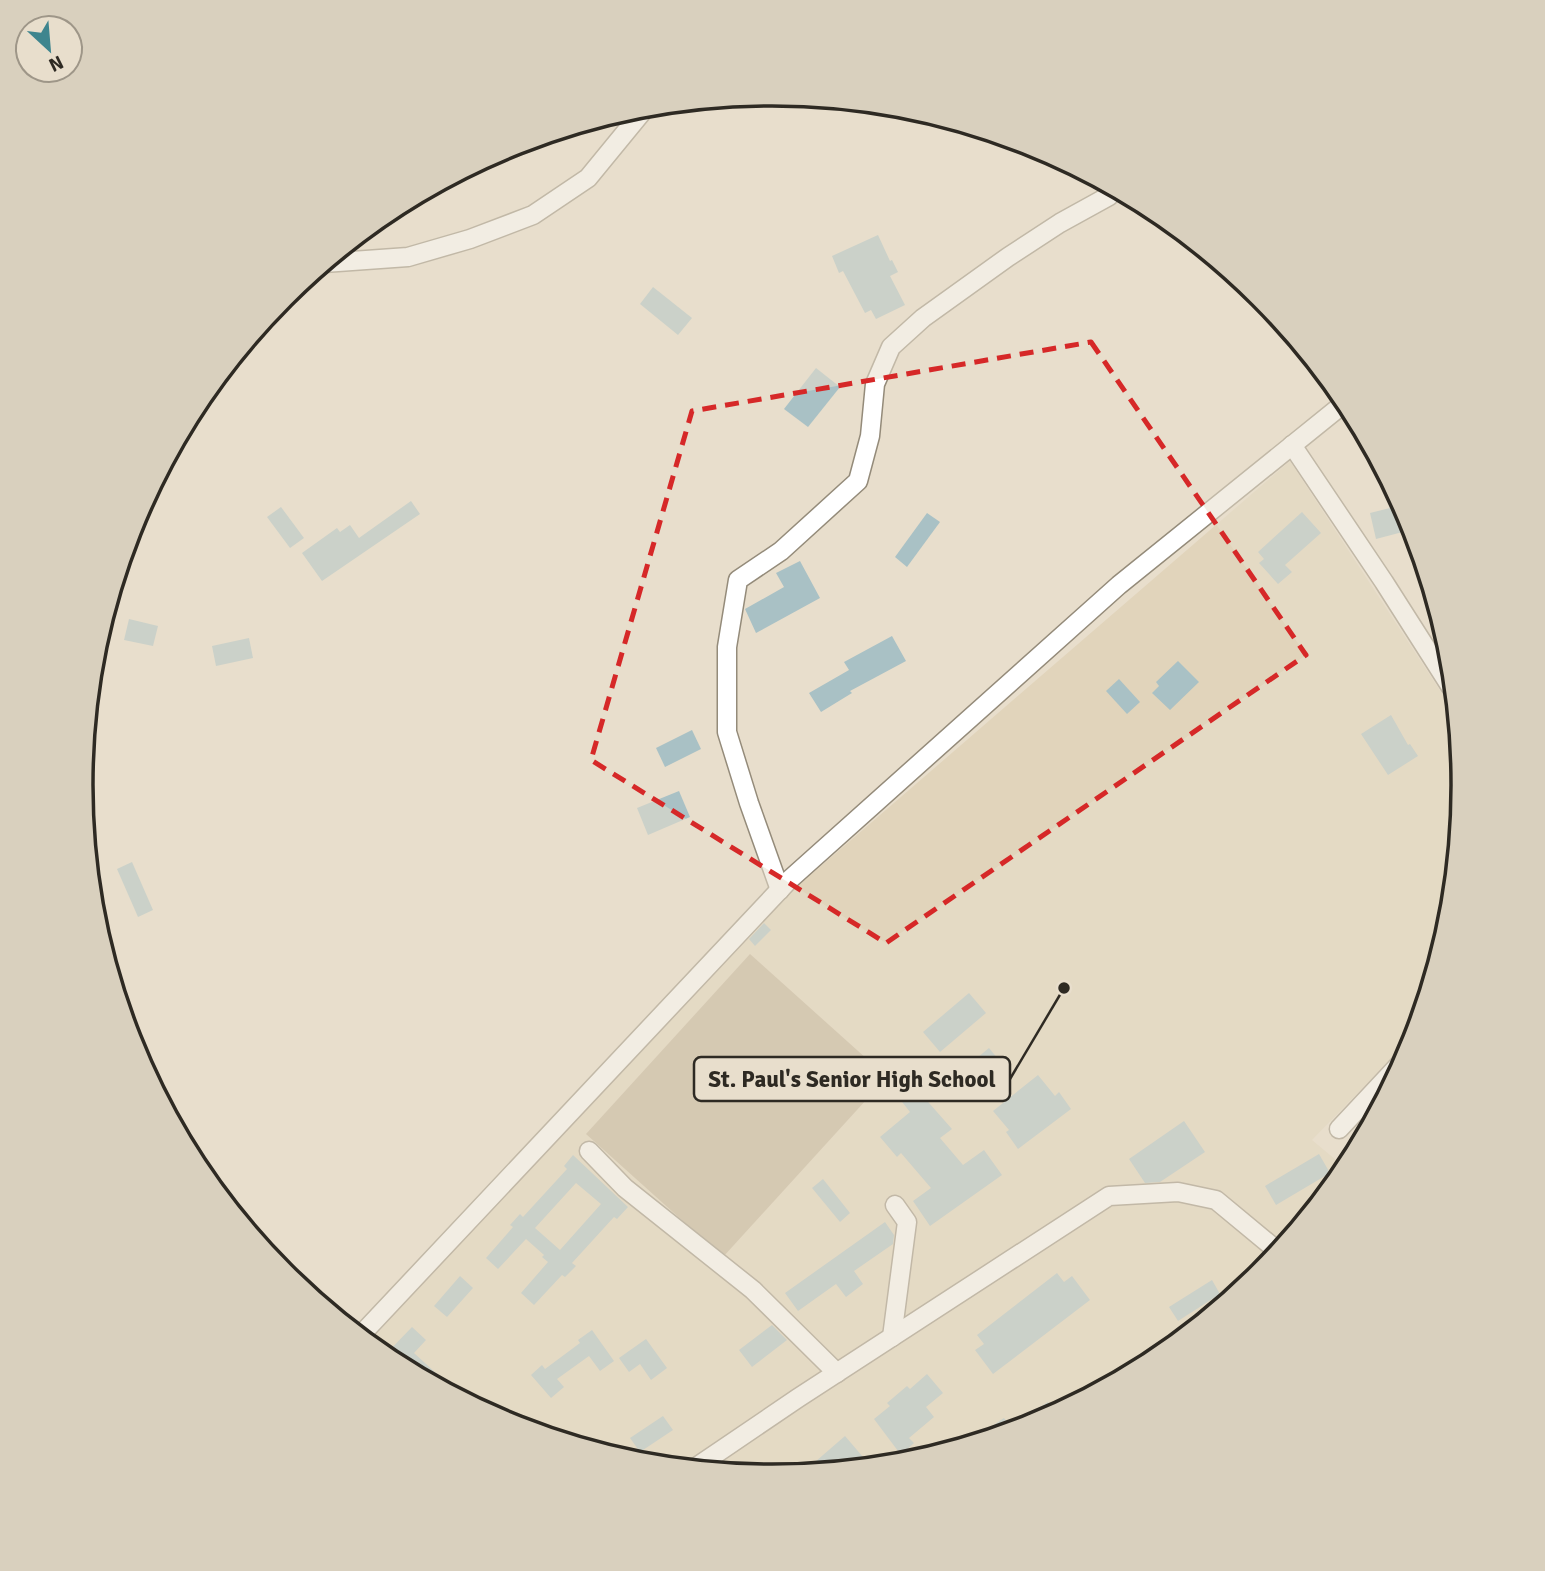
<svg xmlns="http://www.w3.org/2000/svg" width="1545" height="1571" viewBox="0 0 1545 1571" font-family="Signika,sans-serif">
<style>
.built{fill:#e1d4bb}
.green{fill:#beaf93}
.building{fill:#a9c1c5;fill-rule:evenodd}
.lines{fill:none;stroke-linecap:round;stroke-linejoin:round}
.minor-casing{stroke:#948b7a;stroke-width:21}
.minor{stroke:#fff;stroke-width:18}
.marked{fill:none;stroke:#d62828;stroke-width:5;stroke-dasharray:14 9;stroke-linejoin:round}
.rim{fill:none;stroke:#2e2a23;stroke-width:3.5}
.leader{fill:none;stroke:#2e2a23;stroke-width:2.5}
.callout-dot{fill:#2e2a23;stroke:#e8decc;stroke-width:2.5}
.callout{fill:#e8decc;stroke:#2e2a23;stroke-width:2.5}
.callout-label{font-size:23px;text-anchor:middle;font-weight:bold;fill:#2e2a23}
</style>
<rect width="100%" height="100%" fill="#e8decc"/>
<path class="built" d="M1290 461 1458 718 1464 785 1451 921 1418 1031 1312 1140 1348 1170 1262 1275 1157 1361 1037 1425 907 1464 772 1477 637 1464 507 1425 388 1361 368 1345 404 1302 770 910Z"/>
<path class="green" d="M750 954 887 1077 723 1257 586 1134Z"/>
<g class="building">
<path d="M878 235 890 261 892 260 898 272 890 276 905 305 876 319 871 310 865 313 843 271 839 273 832 256Z"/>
<path d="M653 287 692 318 678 335 640 304Z"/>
<path d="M816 368 840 387 808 427 784 409Z"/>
<path d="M411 501 420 514 322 581 302 553 337 528 340 532 350 525 359 538Z"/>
<path d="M1401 501 1414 529 1376 539 1370 513 1390 508 1389 504Z"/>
<path d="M281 507 304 538 290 548 267 517Z"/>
<path d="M1302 512 1321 533 1285 565 1292 572 1278 584 1259 563 1264 559 1258 552Z"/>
<path d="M927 513 940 522 907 567 895 557Z"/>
<path d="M800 561 820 598 756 633 745 609 784 587 776 573Z"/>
<path d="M129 619 158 626 153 646 124 640Z"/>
<path d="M892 636 906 661 850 691 852 693 821 712 809 693 849 670 844 662Z"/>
<path d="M249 638 253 658 216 666 212 646Z"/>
<path d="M1178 661 1199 682 1170 710 1152 693 1159 686 1156 682Z"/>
<path d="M1119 679 1140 702 1127 714 1106 691Z"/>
<path d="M1391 715 1408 745 1410 744 1418 756 1388 775 1361 734Z"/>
<path d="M692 730 701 749 665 767 656 748Z"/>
<path d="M679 791 690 817 648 835 637 808Z"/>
<path d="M132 862 153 910 138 917 117 869Z"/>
<path d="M764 923 771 930 755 946 749 939Z"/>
<path d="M969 993 986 1013 940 1052 923 1032Z"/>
<path d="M989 1048 998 1059 969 1083 960 1072Z"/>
<path d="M1038 1075 1055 1096 1059 1092 1071 1109 1018 1149 1006 1132 1009 1130 993 1111Z"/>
<path d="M914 1086 952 1129 940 1138 963 1165 984 1150 1002 1175 930 1226 913 1201 931 1188 901 1153 897 1157 880 1137 910 1112 899 1098Z"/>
<path d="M1184 1121 1205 1152 1160 1182 1145 1183 1129 1159Z"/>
<path d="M1319 1154 1330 1173 1276 1205 1265 1186Z"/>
<path d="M573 1155 628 1207 617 1219 614 1217 572 1263 576 1266 565 1277 562 1275 534 1305 521 1293 548 1262 542 1257 544 1255 526 1239 498 1269 486 1258 513 1227 510 1225 520 1214 523 1217 567 1169 564 1166ZM576 1183 601 1204 560 1250 535 1228Z"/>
<path d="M823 1179 850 1213 840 1222 812 1188Z"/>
<path d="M885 1222 894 1235 893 1244 854 1271 863 1284 846 1297 836 1284 798 1311 785 1293Z"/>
<path d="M1057 1273 1064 1282 1072 1276 1090 1300 993 1374 975 1350 984 1344 977 1335Z"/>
<path d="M460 1276 473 1288 447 1317 434 1306Z"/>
<path d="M1212 1280 1220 1294 1178 1321 1169 1307Z"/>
<path d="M772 1325 787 1340 752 1367 739 1350Z"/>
<path d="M412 1327 426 1340 414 1353 437 1374 429 1383 383 1357Z"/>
<path d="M592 1330 614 1361 600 1371 589 1356 557 1379 564 1387 551 1398 531 1375 542 1365 545 1369 580 1343 578 1340Z"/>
<path d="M646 1339 667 1368 651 1380 640 1364 629 1372 619 1358Z"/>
<path d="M927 1374 943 1393 926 1407 934 1417 909 1438 914 1443 901 1455 874 1419 890 1406 887 1403 907 1386 910 1389Z"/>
<path d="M1048 1402 1057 1414 1043 1422 1035 1410Z"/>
<path d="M663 1416 673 1430 640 1452 630 1438Z"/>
<path d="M1004 1418 1014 1432 969 1446 967 1443Z"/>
<path d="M845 1436 863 1457 848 1470 800 1475Z"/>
</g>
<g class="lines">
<g class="minor-casing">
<g id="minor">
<path d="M324 263 408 257 470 239 533 215 588 178 647 106"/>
<path d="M1292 445 1384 582 1456 695"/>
<path d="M780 890 749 803 727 732V647L738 580 781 551 858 481 870 436 875 384 891 347 923 318 1008 257 1060 223 1109 196 1116 188"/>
<path d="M1339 1129 1412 1051"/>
<path d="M589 1151 625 1188 753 1290 837 1373"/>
<path d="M359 1337 788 881 1119 585 1347 401"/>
<path d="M892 1337 907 1222 895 1205"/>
<path d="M692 1470 798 1398 1109 1196 1178 1192 1216 1200 1280 1253"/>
</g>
</g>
<use href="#minor" class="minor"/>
</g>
<path d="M0 0H1545V1571H0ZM1091 342 1306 655 886 943 591 760 692 411Z" fill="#e8decc" fill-opacity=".55" fill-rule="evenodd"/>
<path class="marked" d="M1091 342 1306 655 886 943 591 760 692 411Z"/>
<path d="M0 0H1545V1571H0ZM93 785a679 679 0 1 1 1358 0a679 679 0 1 1-1358 0Z" fill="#d9d0be" fill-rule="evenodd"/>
<path class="rim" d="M93 785a679 679 0 1 1 1358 0a679 679 0 1 1-1358 0Z"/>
<path class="leader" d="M1064 988L1010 1079"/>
<circle class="callout-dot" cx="1064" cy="988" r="7"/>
<rect class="callout" x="694" y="1057" width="316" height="44" rx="7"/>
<g class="callout-label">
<text x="852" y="1087">St. Paul's Senior High School</text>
</g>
<g transform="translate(49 49) rotate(154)"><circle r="33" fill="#e8decc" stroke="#9e9688" stroke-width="2"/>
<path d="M0-5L12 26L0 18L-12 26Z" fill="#3e858e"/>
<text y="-10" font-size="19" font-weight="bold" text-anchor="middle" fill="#2e2a23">N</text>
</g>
</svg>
